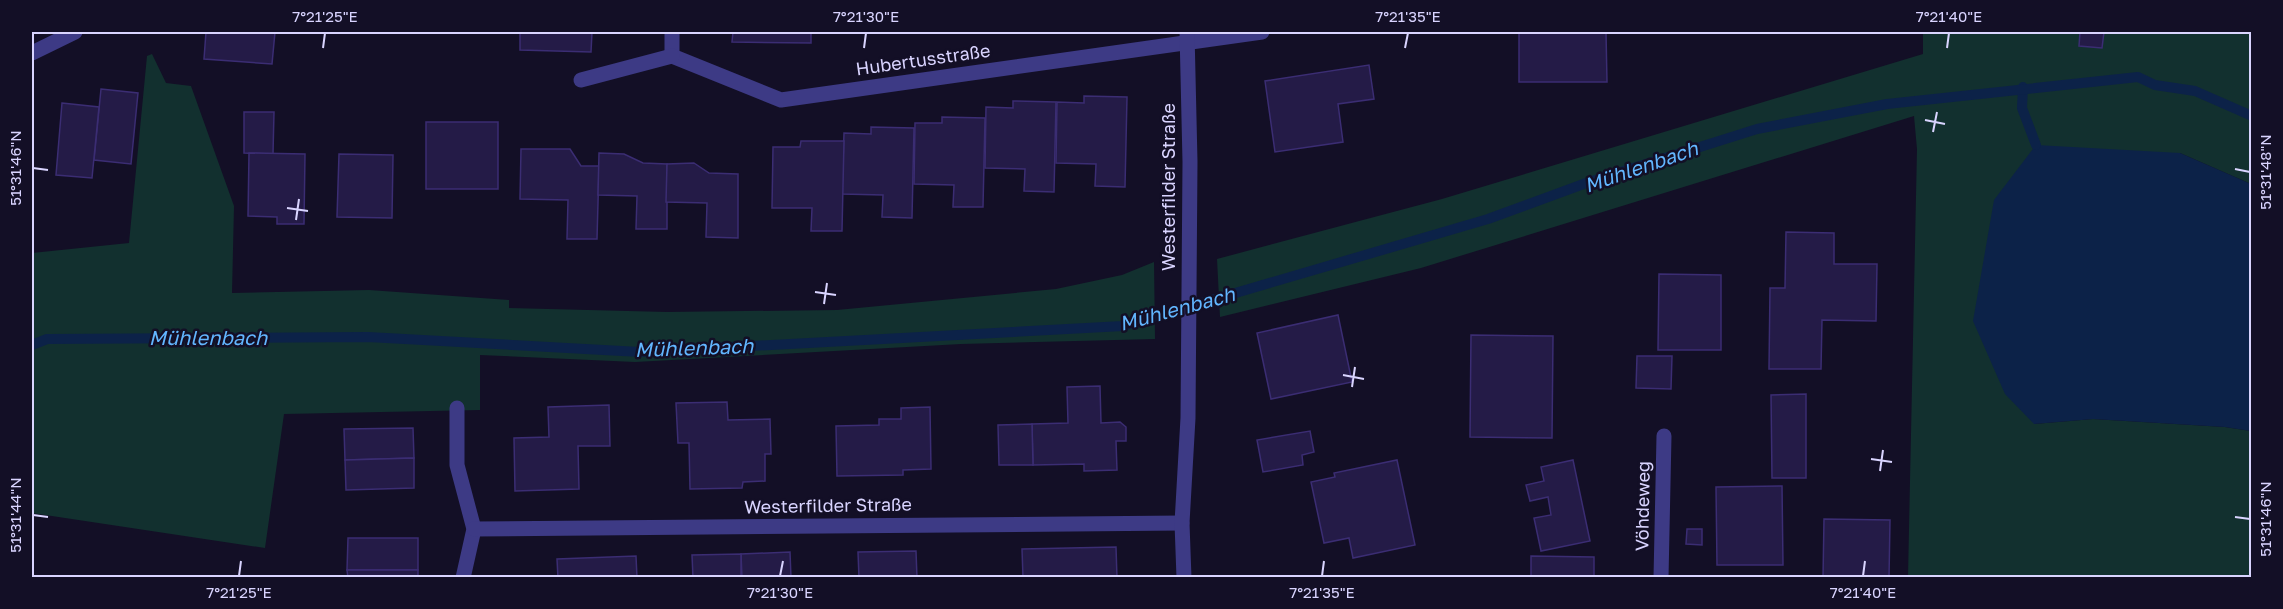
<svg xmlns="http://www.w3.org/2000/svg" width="2283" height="609" viewBox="0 0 2283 609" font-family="'Golos Text',sans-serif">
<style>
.green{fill:#12302f}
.water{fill:#0c2248}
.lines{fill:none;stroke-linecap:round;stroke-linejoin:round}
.stream{stroke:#0c2248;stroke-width:10}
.building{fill:#241b47;stroke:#3b2d73;stroke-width:1.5}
.minor{stroke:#3d3a85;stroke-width:15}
.ticks{fill:none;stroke:#d9d4ff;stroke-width:2}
.labels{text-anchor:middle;stroke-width:5;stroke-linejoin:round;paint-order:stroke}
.street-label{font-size:18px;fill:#d9d4ff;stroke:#130f26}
.water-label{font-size:20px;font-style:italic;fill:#62b6ff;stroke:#130f26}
.neatline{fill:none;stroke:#d9d4ff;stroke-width:2}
.ticks-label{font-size:15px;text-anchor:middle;fill:#d9d4ff}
</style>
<rect width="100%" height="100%" fill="#130f26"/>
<g class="green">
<path d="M1923 32H2251V184L2180 153 2034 424 2093 419 2225 427 2251 431V577H1908L1917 149 1914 116 1421 268 1220 317 1217 259 1442 199 1923 54Z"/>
<path d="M152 54 166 83 191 86 234 206 232 293 369 290 509 300V308L667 312 837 310 1056 289 1122 275 1154 262 1155 339 961 344 635 362 480 355V410L284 414 265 548 32 513V253L129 243 147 56Z"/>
</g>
<path class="water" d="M2036 145 2180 153 2251 184V431L2225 427 2093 419 2034 424 2005 394 1973 321 1994 200Z"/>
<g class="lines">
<g class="stream">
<path d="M2023 87 2022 108 2036 145"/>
<path d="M32 345 47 339 368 337 640 352 1123 326 1488 219 1589 182 1757 129 1887 104 2138 77 2155 85 2195 91 2252 116"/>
</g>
</g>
<g class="building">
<path d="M206 32H275L272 64 204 59Z"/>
<path d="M520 32H592L591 52 520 50Z"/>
<path d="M733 32H811V43L732 42Z"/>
<path d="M1519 32H1606L1607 82H1519Z"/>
<path d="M2080 32H2104L2102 48 2079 46Z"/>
<path d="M1369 65 1374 99 1338 104 1343 142 1275 152 1265 81Z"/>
<path d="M101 89 138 93 131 164 94 160Z"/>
<path d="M1084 96 1127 97 1125 187 1095 186 1096 164 1056 163 1057 102 1084 103Z"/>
<path d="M1013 101 1056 102 1054 192 1024 191 1025 169 985 168 986 107 1013 108Z"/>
<path d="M62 103 99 107 92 178 56 175Z"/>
<path d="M244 112H274L273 154 244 153Z"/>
<path d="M942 117 985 118 983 207H953L954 185 914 184 915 123H942Z"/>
<rect x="426" y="122" width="72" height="67"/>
<path d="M871 127 914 128 912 218 882 217 883 195 842 194 844 133 871 134Z"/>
<path d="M801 141H844L842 231H811L812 208H772L773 147H800Z"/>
<path d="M521 149H570L581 166H599L597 239H567L568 200 520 199Z"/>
<path d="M249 153 305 154 304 224H277V217L248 216Z"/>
<path d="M599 153 624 154 643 163 667 164V229H636L637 196 598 195Z"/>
<path d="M339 154 393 155 392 218 337 217Z"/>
<path d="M694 163 709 173 738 174V238L706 237 707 203 666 202 667 164Z"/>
<path d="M1786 232 1834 233V264H1877L1876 321 1822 320 1821 369H1769L1770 288H1785Z"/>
<path d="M1659 274 1721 275V350H1658Z"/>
<path d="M1338 315 1352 382 1271 399 1257 333Z"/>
<path d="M1471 335 1553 336 1552 438 1470 437Z"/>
<path d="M1637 356H1672L1671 389 1636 388Z"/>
<path d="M1100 386 1101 423 1120 422 1126 427V441H1116L1117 470 1084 471V464L1033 465 1032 424 1068 423 1067 387Z"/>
<path d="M1806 394V478H1772L1771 395Z"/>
<path d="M727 402 728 420 770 419 771 454H765V481L743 482 742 488 690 489 689 443H678L676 403Z"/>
<path d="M609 405 610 446H578L579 489 515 491 514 438 549 437 548 407Z"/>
<path d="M930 407 931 469 903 470V475L837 476 836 426 879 425V419H901V408Z"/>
<path d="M1032 424 1033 465H999L998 425Z"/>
<path d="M413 428 414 458 345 460 344 429Z"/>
<path d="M1310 431 1314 452 1302 455 1303 465 1263 472 1257 440Z"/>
<path d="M414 458V488L346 490 345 460Z"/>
<path d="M1397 460 1415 545 1353 558 1349 538 1324 543 1311 482 1335 477 1334 473Z"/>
<path d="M1573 460 1590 541 1541 551 1534 518 1551 515 1548 497 1530 501 1526 485 1544 481 1541 467Z"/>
<path d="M1782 486 1783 565H1717L1716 487Z"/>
<path d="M1824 519 1890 520 1889 578H1823Z"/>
<path d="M1687 529H1702V545L1686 544Z"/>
<path d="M348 538H418V570H347Z"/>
<path d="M1116 547 1117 578H1023L1022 549Z"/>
<path d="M916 551 917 578H859L858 552Z"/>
<path d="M790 552 791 578H742L741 554Z"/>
<path d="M741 554V578H693L692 555Z"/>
<path d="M636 556 637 578H558L557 559Z"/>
<path d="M1531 556 1594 557V578H1521L1531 577Z"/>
<path d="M347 570H418V578H348Z"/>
</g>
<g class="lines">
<g class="minor">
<path d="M672 32V56L781 100 1262 32"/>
<path d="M32 53 75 32"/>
<path d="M581 80 672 56"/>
<path d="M457 408V465L474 529 463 578"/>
<path d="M474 529 1182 523"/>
<path d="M1184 578 1182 523 1188 418 1190 162 1187 32"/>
<path d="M1661 578 1664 436"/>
</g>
</g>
<path class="ticks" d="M323 48 325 33M864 48 866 33M1405 48 1408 33M1947 48 1949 33M1925 120 1945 124M1933 132 1937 112M33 168 48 170M2235 169 2250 172M287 208 308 211M296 220 299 199M815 292 836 295M824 304 827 283M1343 375 1364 379M1352 387 1355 367M1871 459 1892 462M1880 471 1883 450M33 515 48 517M2235 517 2250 519M239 576 241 561M780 576 783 561M1322 576 1324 561M1863 576 1865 561"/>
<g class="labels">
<g class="street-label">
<text transform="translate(923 60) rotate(-8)" y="6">Hubertusstraße</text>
<text transform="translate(1169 187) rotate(-90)" y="6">Westerfilder Straße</text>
<text transform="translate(828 506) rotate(-1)" y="6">Westerfilder Straße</text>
<text transform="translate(1643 506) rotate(-89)" y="6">Vöhdeweg</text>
</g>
<g class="water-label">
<text transform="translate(1641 167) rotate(-19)" y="7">Mühlenbach</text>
<text transform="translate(1177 309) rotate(-15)" y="7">Mühlenbach</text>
<text x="208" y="345">Mühlenbach</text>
<text transform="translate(694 348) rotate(-2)" y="7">Mühlenbach</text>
</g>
</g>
<rect width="2283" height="609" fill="none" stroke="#130f26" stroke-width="66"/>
<rect x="33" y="33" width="2217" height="543" class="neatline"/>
<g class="ticks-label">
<text x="325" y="22">7°21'25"E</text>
<text x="866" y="22">7°21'30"E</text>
<text x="1408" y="22">7°21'35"E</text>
<text x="1949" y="22">7°21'40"E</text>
<text transform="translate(16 168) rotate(-90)" y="5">51°31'46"N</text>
<text transform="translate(2266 172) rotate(-90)" y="5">51°31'48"N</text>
<text transform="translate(16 515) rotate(-90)" y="5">51°31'44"N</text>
<text transform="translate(2266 519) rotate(-90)" y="5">51°31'46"N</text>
<text x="239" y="598">7°21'25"E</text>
<text x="780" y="598">7°21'30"E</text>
<text x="1322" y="598">7°21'35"E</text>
<text x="1863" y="598">7°21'40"E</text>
</g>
</svg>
